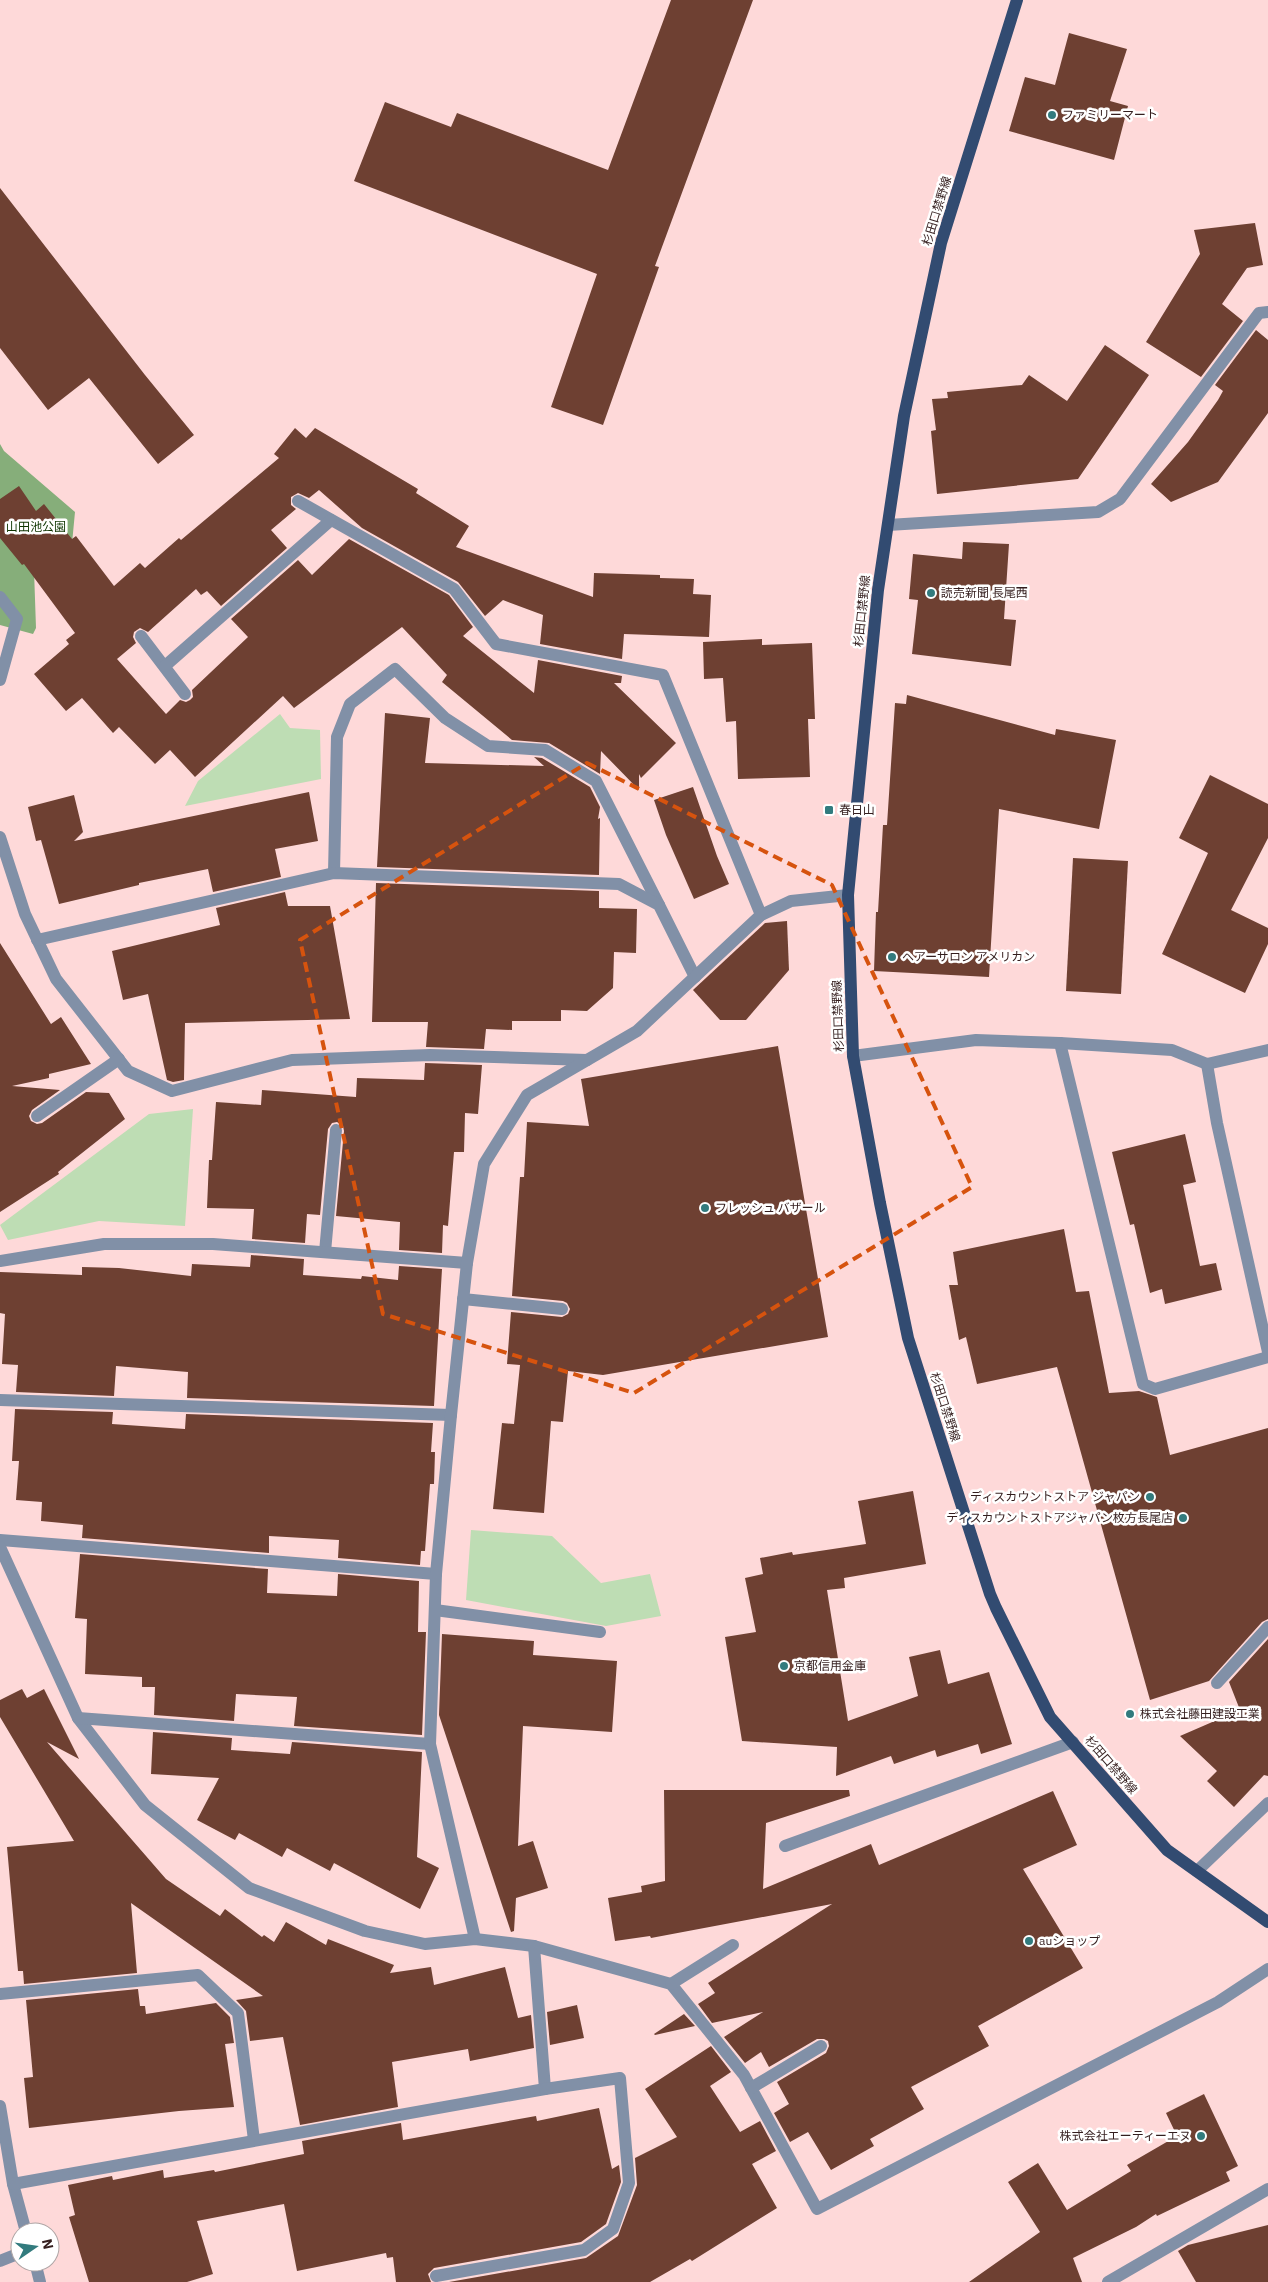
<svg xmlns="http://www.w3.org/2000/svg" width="1268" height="2282" viewBox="0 0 1268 2282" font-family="'IBM Plex Sans','Noto Sans JP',sans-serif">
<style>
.green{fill:#beddb4}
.forest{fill:#86ae7a}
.building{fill:#6e4032}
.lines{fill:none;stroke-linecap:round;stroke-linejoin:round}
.minor{stroke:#8190a7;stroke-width:12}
.major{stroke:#324b71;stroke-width:12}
.marked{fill:none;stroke:#d6530e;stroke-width:4;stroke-dasharray:10 6;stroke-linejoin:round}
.poi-dot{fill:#327b7e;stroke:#fff;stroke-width:2}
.labels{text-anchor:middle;stroke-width:5;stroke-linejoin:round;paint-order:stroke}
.poi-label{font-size:12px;fill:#341e1e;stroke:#fff;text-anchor:start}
.street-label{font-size:12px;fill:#341e1e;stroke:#fff}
.park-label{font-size:12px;fill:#0e3500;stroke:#fff}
</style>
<rect width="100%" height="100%" fill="#fed9d9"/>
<g class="green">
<path d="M280 714 290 728 320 730 321 779 185 806 198 781Z"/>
<path d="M193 1109 185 1226 99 1221 8 1240 0 1225 149 1114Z"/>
<path d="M471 1530 552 1536 601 1583 650 1574 661 1616 606 1626 466 1600Z"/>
</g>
<path class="forest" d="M0 444 4 451 75 512 71 554 34 570 36 628 33 634 0 625Z"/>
<g class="building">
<path d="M671 0H753L655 266 659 267 603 425 551 407 597 274 354 181 385 102 451 127 457 113 608 170Z"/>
<path d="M1069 33 1127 49 1110 101 1128 106 1114 160 1009 131 1025 77 1055 85Z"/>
<path d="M0 188 145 375 194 435 158 464 89 378 48 410 0 348Z"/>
<path d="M1255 223 1263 265 1247 268 1222 304 1243 321 1201 377 1146 342 1200 254 1194 230Z"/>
<path d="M1256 330 1268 340V413L1218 482 1171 502 1151 484 1188 442 1218 400 1223 391 1215 385Z"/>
<path d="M1105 345 1149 375 1078 479 937 494 931 431 936 430 932 399 948 398 947 392 1022 385 1029 375 1067 401Z"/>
<path d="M295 428 306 438 315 428 418 489 416 493 469 526 456 547 593 597 594 573 660 575V578L694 579 693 594 711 595 709 637 624 634 622 659 540 644 543 615 503 600 485 616 458 582 362 528 319 490 309 498 298 493 291 497V505L296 509 271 530 287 548 221 606 207 591 201 595 196 589 148 632 140 628 134 632 133 637 136 643 117 659 166 714 180 700 186 702 190 700 193 697 192 690 248 637 231 619 298 560 312 575 349 539 449 595 473 627 463 636 534 693 538 660 622 676 621 683H614L676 743 641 778 639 774V790L601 751 600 774 549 743 512 740 442 682 447 675 402 627 294 708 283 696 195 777 170 750 155 764 119 727 113 733 82 698 66 711 34 674 69 644 66 640 75 633 24 564 22 565 0 538V499L19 486 36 511 44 504 72 539 76 536 114 586 140 563 145 568 179 538 181 540 279 458 274 454Z"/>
<path d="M963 542 1009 544 1004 619 1016 620 1011 666 912 654 918 600 909 599 913 554 962 559Z"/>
<path d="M762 639V645L812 643 815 719H808L810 777 738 779 736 721 726 722 723 678 704 679 703 642Z"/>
<path d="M907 695 1055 735 1056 729 1116 740 1099 829 999 809 989 977 874 971 876 912H878L883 825H887L895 703 906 704Z"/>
<path d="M385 713 430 718 425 763 544 766 534 757 542 758 590 787 600 807 598 819 600 818 599 875 377 867Z"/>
<path d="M1210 775 1268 804V838L1231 910 1268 928V944L1245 993 1162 954 1208 853 1179 838Z"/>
<path d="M693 787 717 856 729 884 694 899 666 835 654 800Z"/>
<path d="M309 792 318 841 275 849 281 877 213 892 208 869 139 883V885L59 904 41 840 36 841 28 807 74 795 83 832 74 841Z"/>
<path d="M1073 858 1128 861 1121 994 1066 991Z"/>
<path d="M376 883 599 891V908L637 909 636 953 614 952 613 988 587 1011 561 1010V1021H512V1030L486 1029 484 1049 426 1047 428 1022H372Z"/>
<path d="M285 892 288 906H330L350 1019 185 1023 184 1080 173 1082 167 1080 148 994 123 1000 112 951 220 925 216 908Z"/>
<path d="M787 921 789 970 746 1020H720L693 990 765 923Z"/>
<path d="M0 943 51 1024 61 1017 91 1064 49 1074V1078L12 1086 60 1090 32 1110 29 1116 31 1121 37 1124 42 1123 86 1092 109 1093 125 1119 58 1172 59 1174 0 1212Z"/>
<path d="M778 1046 828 1337 603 1375 568 1371 563 1422 551 1421 544 1513 493 1509 502 1423 514 1424 520 1365 507 1364 511 1312 562 1317 568 1314 570 1309 567 1303 563 1301 512 1296 520 1177H524L527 1122 589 1126 581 1079Z"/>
<path d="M425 1063 482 1065 478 1114 465 1113 464 1152H454L448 1226 443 1225 442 1253 399 1250 400 1222 336 1216 344 1131 343 1126 337 1122 332 1123 328 1129 320 1215 307 1214 305 1243 252 1239 254 1209 207 1208 209 1160H212L216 1102 261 1105 262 1090 356 1097 357 1078 424 1080Z"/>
<path d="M1185 1134 1196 1182 1183 1185 1200 1266 1216 1263 1222 1290 1165 1304 1162 1289 1150 1293 1134 1224 1130 1225 1112 1152Z"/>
<path d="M1064 1229 1076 1292 1089 1291 1109 1393 1139 1391 1157 1397 1170 1455 1268 1428V1619L1262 1622 1209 1681 1150 1700 1057 1367 977 1384 966 1337 959 1340 949 1285H958L953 1252Z"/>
<path d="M251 1255 304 1259 303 1275 361 1279 362 1276 398 1280 399 1266 442 1269 434 1406 187 1398 188 1372 116 1366 114 1396 16 1392 18 1365 2 1364 5 1314 0 1313V1272L82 1275V1267L119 1268 191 1276 192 1264 250 1267Z"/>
<path d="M15 1409 113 1412 112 1424 185 1429 186 1414 433 1423 431 1452H435L434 1484H430L425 1551H421L420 1565 338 1558 339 1540 269 1536V1553L82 1538 83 1525 41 1521 42 1502 16 1500 19 1461H12Z"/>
<path d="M913 1491 926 1564 844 1578 845 1588 827 1590 848 1721 918 1696 909 1657 940 1650 948 1684 989 1672 1012 1744 981 1754 978 1744 937 1757 935 1750 894 1764 891 1756 836 1776 837 1747 742 1741 725 1637 756 1632 745 1578 763 1574 760 1558 792 1552 793 1555 866 1544 858 1501Z"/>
<path d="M80 1554 268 1569 267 1593 337 1596 338 1574 419 1581 418 1632H426L422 1735 294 1726 297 1697 236 1694 234 1721 154 1715 155 1687H142V1677L85 1674 87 1619 75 1618Z"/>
<path d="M442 1634 534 1641 533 1655 617 1661 612 1732 523 1726 518 1846 533 1841 548 1888 516 1898 514 1931 511 1932 439 1715Z"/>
<path d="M1268 1639V1776L1264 1775 1234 1807 1207 1781 1217 1771 1180 1736 1240 1710 1229 1682Z"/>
<path d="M22 1689 27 1698 44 1689 79 1759 47 1742 166 1879 220 1916 225 1909 262 1937 264 1935 274 1942 286 1922 326 1945 328 1939 394 1965 390 1973 431 1967 434 1985 505 1967 518 2018 531 2015 534 2048 470 2061 468 2049 392 2062 398 2107 300 2125 283 2037 250 2041 246 2011 236 2000 263 1996 131 1903 137 1973 24 1984 23 1971H18L7 1847 74 1841 0 1717V1700Z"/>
<path d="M153 1732 232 1738 231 1750 290 1754 292 1742 422 1752 417 1857 439 1868 420 1909 334 1863 330 1871 287 1848 282 1857 239 1833 235 1840 197 1820 219 1778 151 1774Z"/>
<path d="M664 1790H849L850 1796 766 1823 763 1889 871 1844 879 1865 1053 1791 1077 1845 1023 1869 1083 1968 978 2026 989 2046 911 2087 924 2109 870 2139 874 2146 831 2170 808 2132 790 2142 774 2113 789 2104 777 2082 826 2053 829 2046 828 2041 824 2039H817L769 2067 761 2052 745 2063 724 2037 763 2012 712 2023 698 2004 715 1993 708 1983 832 1904 651 1938 650 1936 615 1941 608 1898 642 1892 641 1886 665 1881Z"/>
<path d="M138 1989 140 2006H145L146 2014 216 2003 230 2017 234 2043 225 2044 234 2107 179 2111 29 2128 24 2078 33 2077 26 2000Z"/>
<path d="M577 2005 584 2038 550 2045 547 2012Z"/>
<path d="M684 2014 695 2026 655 2035 654 2034Z"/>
<path d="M711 2046 731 2072 710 2086 740 2132 760 2121 776 2151 752 2164 777 2208 692 2261 690 2259 650 2282H449L586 2258 618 2236 637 2185 635 2158 677 2137 645 2089Z"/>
<path d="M1204 2094 1238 2166 1226 2172 1230 2181 1157 2216 1156 2214 1136 2227 1073 2258 1082 2282H969L1040 2232 1008 2182 1038 2163 1067 2210 1131 2171 1127 2165 1177 2136 1166 2113Z"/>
<path d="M599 2108 612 2169 619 2165 621 2182 606 2224 581 2242 434 2268 428 2274 431 2282H396L393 2257 387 2258 386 2253 297 2271 284 2204 197 2221 213 2274 187 2282H89L69 2217 75 2215 68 2185 112 2176 113 2180 163 2170 164 2178 214 2170 215 2172 304 2154 302 2141 401 2123 403 2140 536 2116 537 2121Z"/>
<path d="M1268 2225V2282H1196L1178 2251 1188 2245Z"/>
</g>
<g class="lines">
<g class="minor">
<path d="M298 501 454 589 496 644 663 675 761 915"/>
<path d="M888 525 1098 512 1120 499 1259 313 1268 312"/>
<path d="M0 597 17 619 0 680"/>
<path d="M141 636 185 694"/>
<path d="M165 666 331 520"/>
<path d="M0 837 25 914 56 979 128 1071 172 1091 292 1060 430 1055 587 1060"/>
<path d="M334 873 337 737 350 704 395 669 445 718 488 746 545 750 596 781 659 905"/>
<path d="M37 940 334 873 619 884 659 905 695 977"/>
<path d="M1060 1043 1143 1384 1155 1389 1268 1357"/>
<path d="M853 1056 976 1040 1060 1043 1172 1050 1207 1064 1268 1050"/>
<path d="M1207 1064 1217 1123 1268 1352"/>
<path d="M37 1116 119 1059"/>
<path d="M325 1252 336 1130"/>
<path d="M0 1261 104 1244H213L467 1263"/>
<path d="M463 1299 562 1309"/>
<path d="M0 1400 451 1415"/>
<path d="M0 1540 436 1574"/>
<path d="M0 1547 78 1718 145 1805 249 1888 365 1931 425 1944 475 1939 534 1946 671 1984 744 2075 817 2209 1218 2002 1268 1969"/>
<path d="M435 1610 600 1632"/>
<path d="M1217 1683 1268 1627"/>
<path d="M78 1718 430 1744"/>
<path d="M785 1846 1073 1742"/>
<path d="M1197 1871 1268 1803"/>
<path d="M475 1939 430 1744 436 1574 451 1415 467 1263 484 1164 527 1095 637 1031 761 915 791 901 848 895"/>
<path d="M671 1984 733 1945"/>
<path d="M0 1994 198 1975 238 2013 254 2140"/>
<path d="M751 2088 821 2046"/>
<path d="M0 2106 13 2184 26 2232"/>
<path d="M13 2184 545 2089 534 1946"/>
<path d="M0 2261 20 2253"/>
<path d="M35 2262 40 2282"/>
<path d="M436 2276 584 2250 613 2229 629 2183 620 2078 545 2089"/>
<path d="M1108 2282 1268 2189"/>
</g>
<path class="major" d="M1017 0 941 243 904 416 878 590 848 895 853 1056 880 1203 908 1338 990 1594 996 1608 1050 1717 1167 1850 1268 1922"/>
</g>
<path class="marked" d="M587 763 832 885 972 1187 634 1393 383 1314 300 940Z"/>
<g class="poi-dot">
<circle cx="1052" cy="115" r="5"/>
<circle cx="931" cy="593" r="5"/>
<rect x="824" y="805" width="10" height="10" rx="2.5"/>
<circle cx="892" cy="957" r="5"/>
<circle cx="705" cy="1208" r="5"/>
<circle cx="1150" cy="1497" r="5"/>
<circle cx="1183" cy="1518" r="5"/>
<circle cx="784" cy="1666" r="5"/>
<circle cx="1130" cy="1714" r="5"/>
<circle cx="1029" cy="1941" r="5"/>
<circle cx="1201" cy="2136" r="5"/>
</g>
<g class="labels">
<g class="poi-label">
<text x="1062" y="119">ファミリーマート</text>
<text x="941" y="597">読売新聞 長尾西</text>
<text x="839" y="814">春日山</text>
<text x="902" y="961">ヘアーサロン アメリカン</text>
<text x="715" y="1212">フレッシュ バザール</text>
<text x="1140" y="1501" text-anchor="end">ディスカウントストア ジャパン</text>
<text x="1173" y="1522" text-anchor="end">ディスカウントストアジャパン枚方長尾店</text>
<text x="794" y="1670">京都信用金庫</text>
<text x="1140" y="1718">株式会社藤田建設工業</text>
<text x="1039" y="1945">auショップ</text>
<text x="1191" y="2140" text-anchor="end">株式会社エーティーエヌ</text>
</g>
<g class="street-label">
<text transform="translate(937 211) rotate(-73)" y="4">杉田口禁野線</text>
<text transform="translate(862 611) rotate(-84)" y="4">杉田口禁野線</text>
<text transform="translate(838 1016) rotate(-92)" y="4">杉田口禁野線</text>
<text transform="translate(945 1407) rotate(72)" y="4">杉田口禁野線</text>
<text transform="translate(1111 1765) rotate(49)" y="4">杉田口禁野線</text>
</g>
<g class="park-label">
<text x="36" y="531">山田池公園</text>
</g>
</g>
<g transform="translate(35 2247) rotate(77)"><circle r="24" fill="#ffffff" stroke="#aea5a5"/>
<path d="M0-4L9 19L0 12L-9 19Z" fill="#327b7e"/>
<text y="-8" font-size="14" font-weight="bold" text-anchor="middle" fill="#341e1e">N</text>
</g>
</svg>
